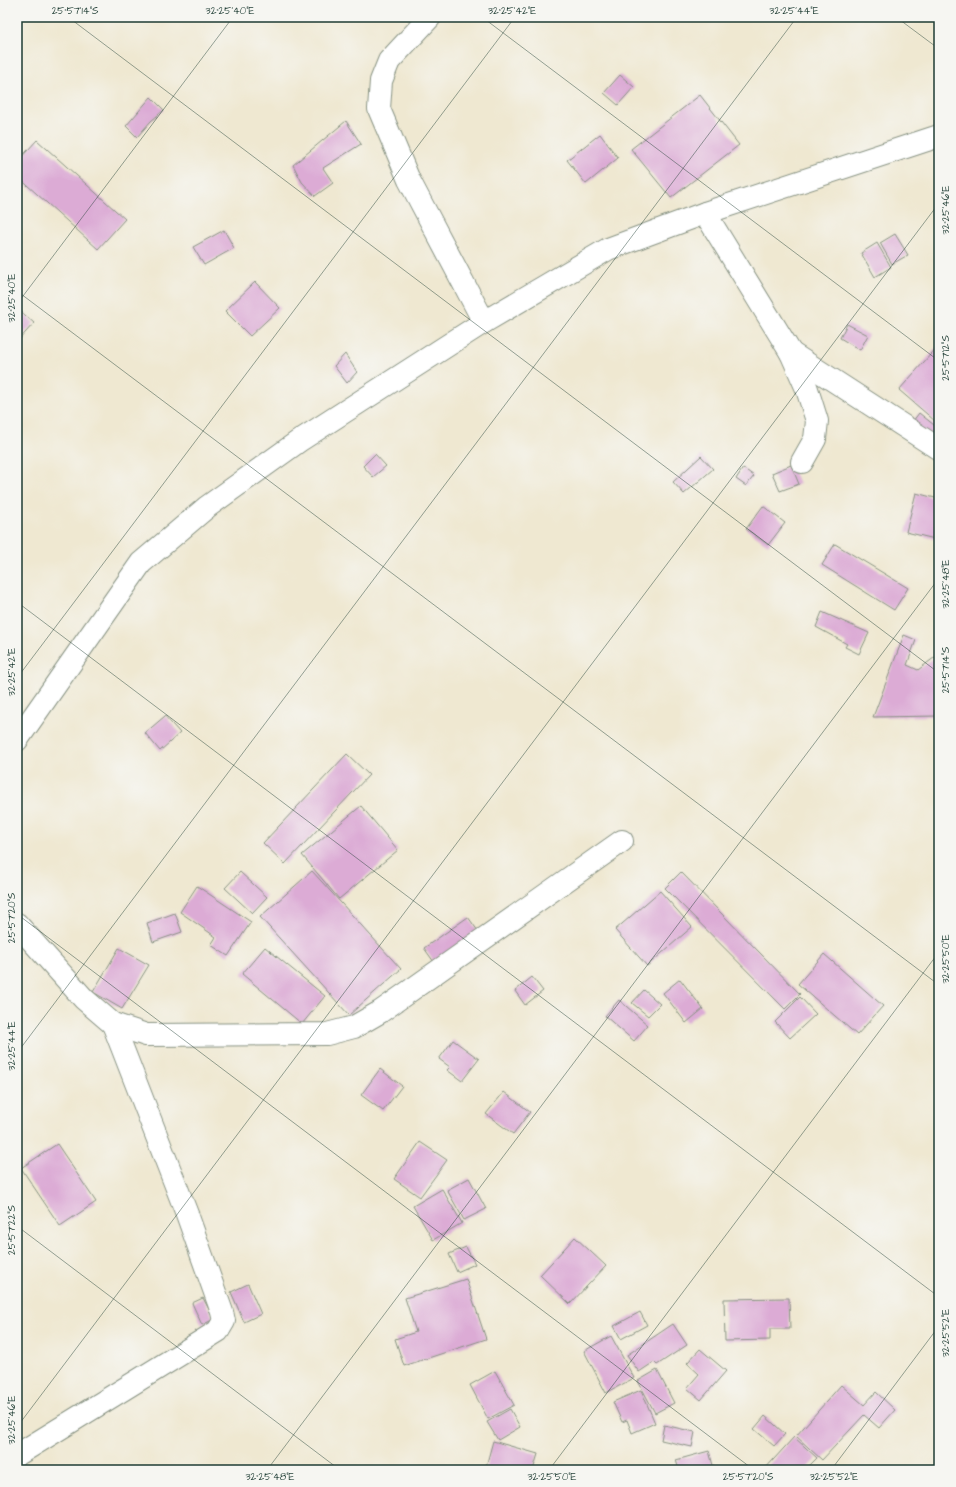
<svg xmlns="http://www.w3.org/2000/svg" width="956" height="1487" viewBox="0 0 956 1487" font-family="'Architects Daughter',sans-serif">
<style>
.building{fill:#dcabd5}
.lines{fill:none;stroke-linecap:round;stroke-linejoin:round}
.street-casing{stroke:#879282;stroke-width:24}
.street{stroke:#fff;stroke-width:22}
.ticks{fill:none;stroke:#1f3d34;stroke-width:1;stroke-opacity:0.45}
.neatline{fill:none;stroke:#1f3d34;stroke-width:1.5}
.ticks-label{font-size:10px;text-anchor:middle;fill:#1f3d34}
</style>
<rect width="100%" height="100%" fill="#f6f6f2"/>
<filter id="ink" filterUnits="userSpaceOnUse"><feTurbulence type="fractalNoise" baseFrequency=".025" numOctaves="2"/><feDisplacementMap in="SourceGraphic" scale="8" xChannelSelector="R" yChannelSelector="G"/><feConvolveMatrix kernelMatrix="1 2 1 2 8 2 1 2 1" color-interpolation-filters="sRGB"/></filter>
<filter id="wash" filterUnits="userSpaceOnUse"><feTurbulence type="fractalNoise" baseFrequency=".012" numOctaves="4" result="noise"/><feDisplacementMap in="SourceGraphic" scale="16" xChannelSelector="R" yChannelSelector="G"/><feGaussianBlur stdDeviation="0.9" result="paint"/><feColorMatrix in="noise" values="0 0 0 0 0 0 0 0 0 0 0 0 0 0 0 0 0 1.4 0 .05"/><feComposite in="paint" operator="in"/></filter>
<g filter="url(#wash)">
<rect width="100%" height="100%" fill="#efe8d1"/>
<g id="blocks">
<g class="building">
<path d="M620 75 634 87 618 105 604 93Z"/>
<path d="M700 95 739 145 671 198 631 149Z"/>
<path d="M151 97 164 110 151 121 137 137 126 126Z"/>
<path d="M346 121 361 144 323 168 333 183 315 196 302 182 293 165Z"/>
<path d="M600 134 618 158 586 184 567 160Z"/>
<path d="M37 140 125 219 98 249 17 176V162Z"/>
<path d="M224 230 234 248 204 265 193 247Z"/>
<path d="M895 234 908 255 892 264 880 243Z"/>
<path d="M877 243 891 267 875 277 861 253Z"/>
<path d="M255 282 280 308 250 336 225 311Z"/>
<path d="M17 308 34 323 17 342Z"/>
<path d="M847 324 868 335 860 350 840 338Z"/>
<path d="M939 345V417L935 421 899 390Z"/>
<path d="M345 354 357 372 347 383 334 366Z"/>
<path d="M919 413 939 429V433L932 442 910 425Z"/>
<path d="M375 454 386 466 373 477 363 466Z"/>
<path d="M701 456 713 469 684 494 673 482Z"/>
<path d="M791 465 799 484 780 491 772 473Z"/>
<path d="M743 468 754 476 746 486 736 479Z"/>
<path d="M916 493 939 499V540L906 532Z"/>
<path d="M763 506 785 523 768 545 746 529Z"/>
<path d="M835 544 908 588 894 610 822 565Z"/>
<path d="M822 612 869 633 859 654 845 647 847 644 816 627Z"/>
<path d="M904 635 916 640 907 665 918 670 939 654V716L873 717Z"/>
<path d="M165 716 180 733 160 751 145 733Z"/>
<path d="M347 754 369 775 285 864 263 843Z"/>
<path d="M361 806 398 850 339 899 302 855Z"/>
<path d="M312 871 401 969 349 1015 260 917Z"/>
<path d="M240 872 267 897 252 913 225 888Z"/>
<path d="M681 872 800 994 785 1009 665 888Z"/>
<path d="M197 886 251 922 228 956 211 945 216 937 180 912Z"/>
<path d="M660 891 692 927 647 966 615 930Z"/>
<path d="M175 913 182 932 153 942 147 923Z"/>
<path d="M468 917 483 938 439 969 424 948Z"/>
<path d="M265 947 325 996 302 1024 242 974Z"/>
<path d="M119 948 149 965 122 1009 93 992Z"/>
<path d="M824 954 883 1006 857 1035 798 984Z"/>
<path d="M532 977 543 991 525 1005 515 991Z"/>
<path d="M680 979 703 1009 686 1023 663 993Z"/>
<path d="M644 990 660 1004 648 1016 632 1003Z"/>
<path d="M800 997 816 1014 790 1038 775 1022Z"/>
<path d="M619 1000 648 1025 634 1041 605 1016Z"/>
<path d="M453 1040 479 1059 462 1081 447 1070 450 1067 439 1059Z"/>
<path d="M380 1069 402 1086 383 1111 361 1095Z"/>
<path d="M504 1092 530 1112 513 1134 486 1114Z"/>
<path d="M420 1142 447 1160 420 1197 394 1179Z"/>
<path d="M57 1144 96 1202 60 1226 21 1168Z"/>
<path d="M469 1178 486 1209 464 1220 447 1190Z"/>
<path d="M442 1189 462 1223 433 1240 413 1206Z"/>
<path d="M575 1237 606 1266 570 1304 540 1275Z"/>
<path d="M466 1247 475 1264 457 1272 449 1254Z"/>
<path d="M466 1279 486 1339 404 1366 395 1339 416 1332 405 1298Z"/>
<path d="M248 1284 261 1314 244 1322 231 1292Z"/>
<path d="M203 1298 214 1319 202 1325 192 1303Z"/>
<path d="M789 1298 790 1329H770V1340L725 1341 724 1299Z"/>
<path d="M640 1312 647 1325 621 1339 614 1326Z"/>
<path d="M673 1324 687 1345 657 1365 654 1362 639 1372 627 1355Z"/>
<path d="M611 1336 634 1378 606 1393 584 1351Z"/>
<path d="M700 1349 726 1371 701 1400 687 1388 699 1374 687 1363Z"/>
<path d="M657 1370 674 1403 655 1413 638 1381Z"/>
<path d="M495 1371 514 1405 488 1419 470 1385Z"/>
<path d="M841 1385 864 1405 876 1392 895 1410 879 1428 864 1415 822 1460 796 1436Z"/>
<path d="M641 1390 655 1423 632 1433 627 1420 622 1422 613 1402Z"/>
<path d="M510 1409 520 1427 498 1440 487 1422Z"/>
<path d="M765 1416 785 1434 774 1446 754 1429Z"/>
<path d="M664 1425 695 1432 692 1447 661 1440Z"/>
<path d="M794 1437 817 1458 805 1470H764Z"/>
<path d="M493 1441 538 1454 533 1470H485Z"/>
<path d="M709 1451 714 1469 679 1470 676 1460Z"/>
</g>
</g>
</g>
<g filter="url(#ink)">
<use href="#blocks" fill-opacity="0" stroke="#879282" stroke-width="1"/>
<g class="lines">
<g class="street-casing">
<g id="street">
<path d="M430 17 389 61 381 81 379 109 409 180 484 322"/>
<path d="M705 213 791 353 807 389 817 421 815 439 802 462"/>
<path d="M791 353 939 449"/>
<path d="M17 740 141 563 207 507 299 441 484 322 608 249 705 213 939 136"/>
<path d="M17 924 84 999 113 1024 146 1035 327 1034 354 1027 380 1012 622 841"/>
<path d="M17 1455 218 1331 224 1321 222 1312 187 1214 113 1024"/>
</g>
</g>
<use href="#street" class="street"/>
</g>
</g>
<path class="ticks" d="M68 17 939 673M482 17 939 361M896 17 939 49M17 291 939 985M17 304 233 17M17 602 939 1297M17 678 515 17M17 914 754 1470M17 1053 797 17M17 1226 340 1470M17 1427 939 203M267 1470 939 578M549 1470 939 952M831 1470 939 1326"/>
<rect width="956" height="1487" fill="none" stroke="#f6f6f2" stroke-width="44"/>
<rect x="22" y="22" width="912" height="1443" class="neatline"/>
<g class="ticks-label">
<text x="75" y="14">25°57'14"S</text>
<text x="230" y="14">32°25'40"E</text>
<text x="512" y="14">32°25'42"E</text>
<text x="794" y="14">32°25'44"E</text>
<text transform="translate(945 210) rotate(-90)" y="4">32°25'46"E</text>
<text transform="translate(11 298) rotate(-90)" y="4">32°25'40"E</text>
<text transform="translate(945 358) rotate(-90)" y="4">25°57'12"S</text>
<text transform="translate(945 584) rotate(-90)" y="4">32°25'48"E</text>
<text transform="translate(945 670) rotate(-90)" y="4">25°57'14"S</text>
<text transform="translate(11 672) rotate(-90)" y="4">32°25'42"E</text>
<text transform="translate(11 918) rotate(-90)" y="4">25°57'20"S</text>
<text transform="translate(945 959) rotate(-90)" y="4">32°25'50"E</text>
<text transform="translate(11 1046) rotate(-90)" y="4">32°25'44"E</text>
<text transform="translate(11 1230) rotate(-90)" y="4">25°57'22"S</text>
<text transform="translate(945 1333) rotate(-90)" y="4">32°25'52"E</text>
<text transform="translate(11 1420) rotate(-90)" y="4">32°25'46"E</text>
<text x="270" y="1480">32°25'48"E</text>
<text x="552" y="1480">32°25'50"E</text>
<text x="748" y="1480">25°57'20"S</text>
<text x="834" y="1480">32°25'52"E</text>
</g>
</svg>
